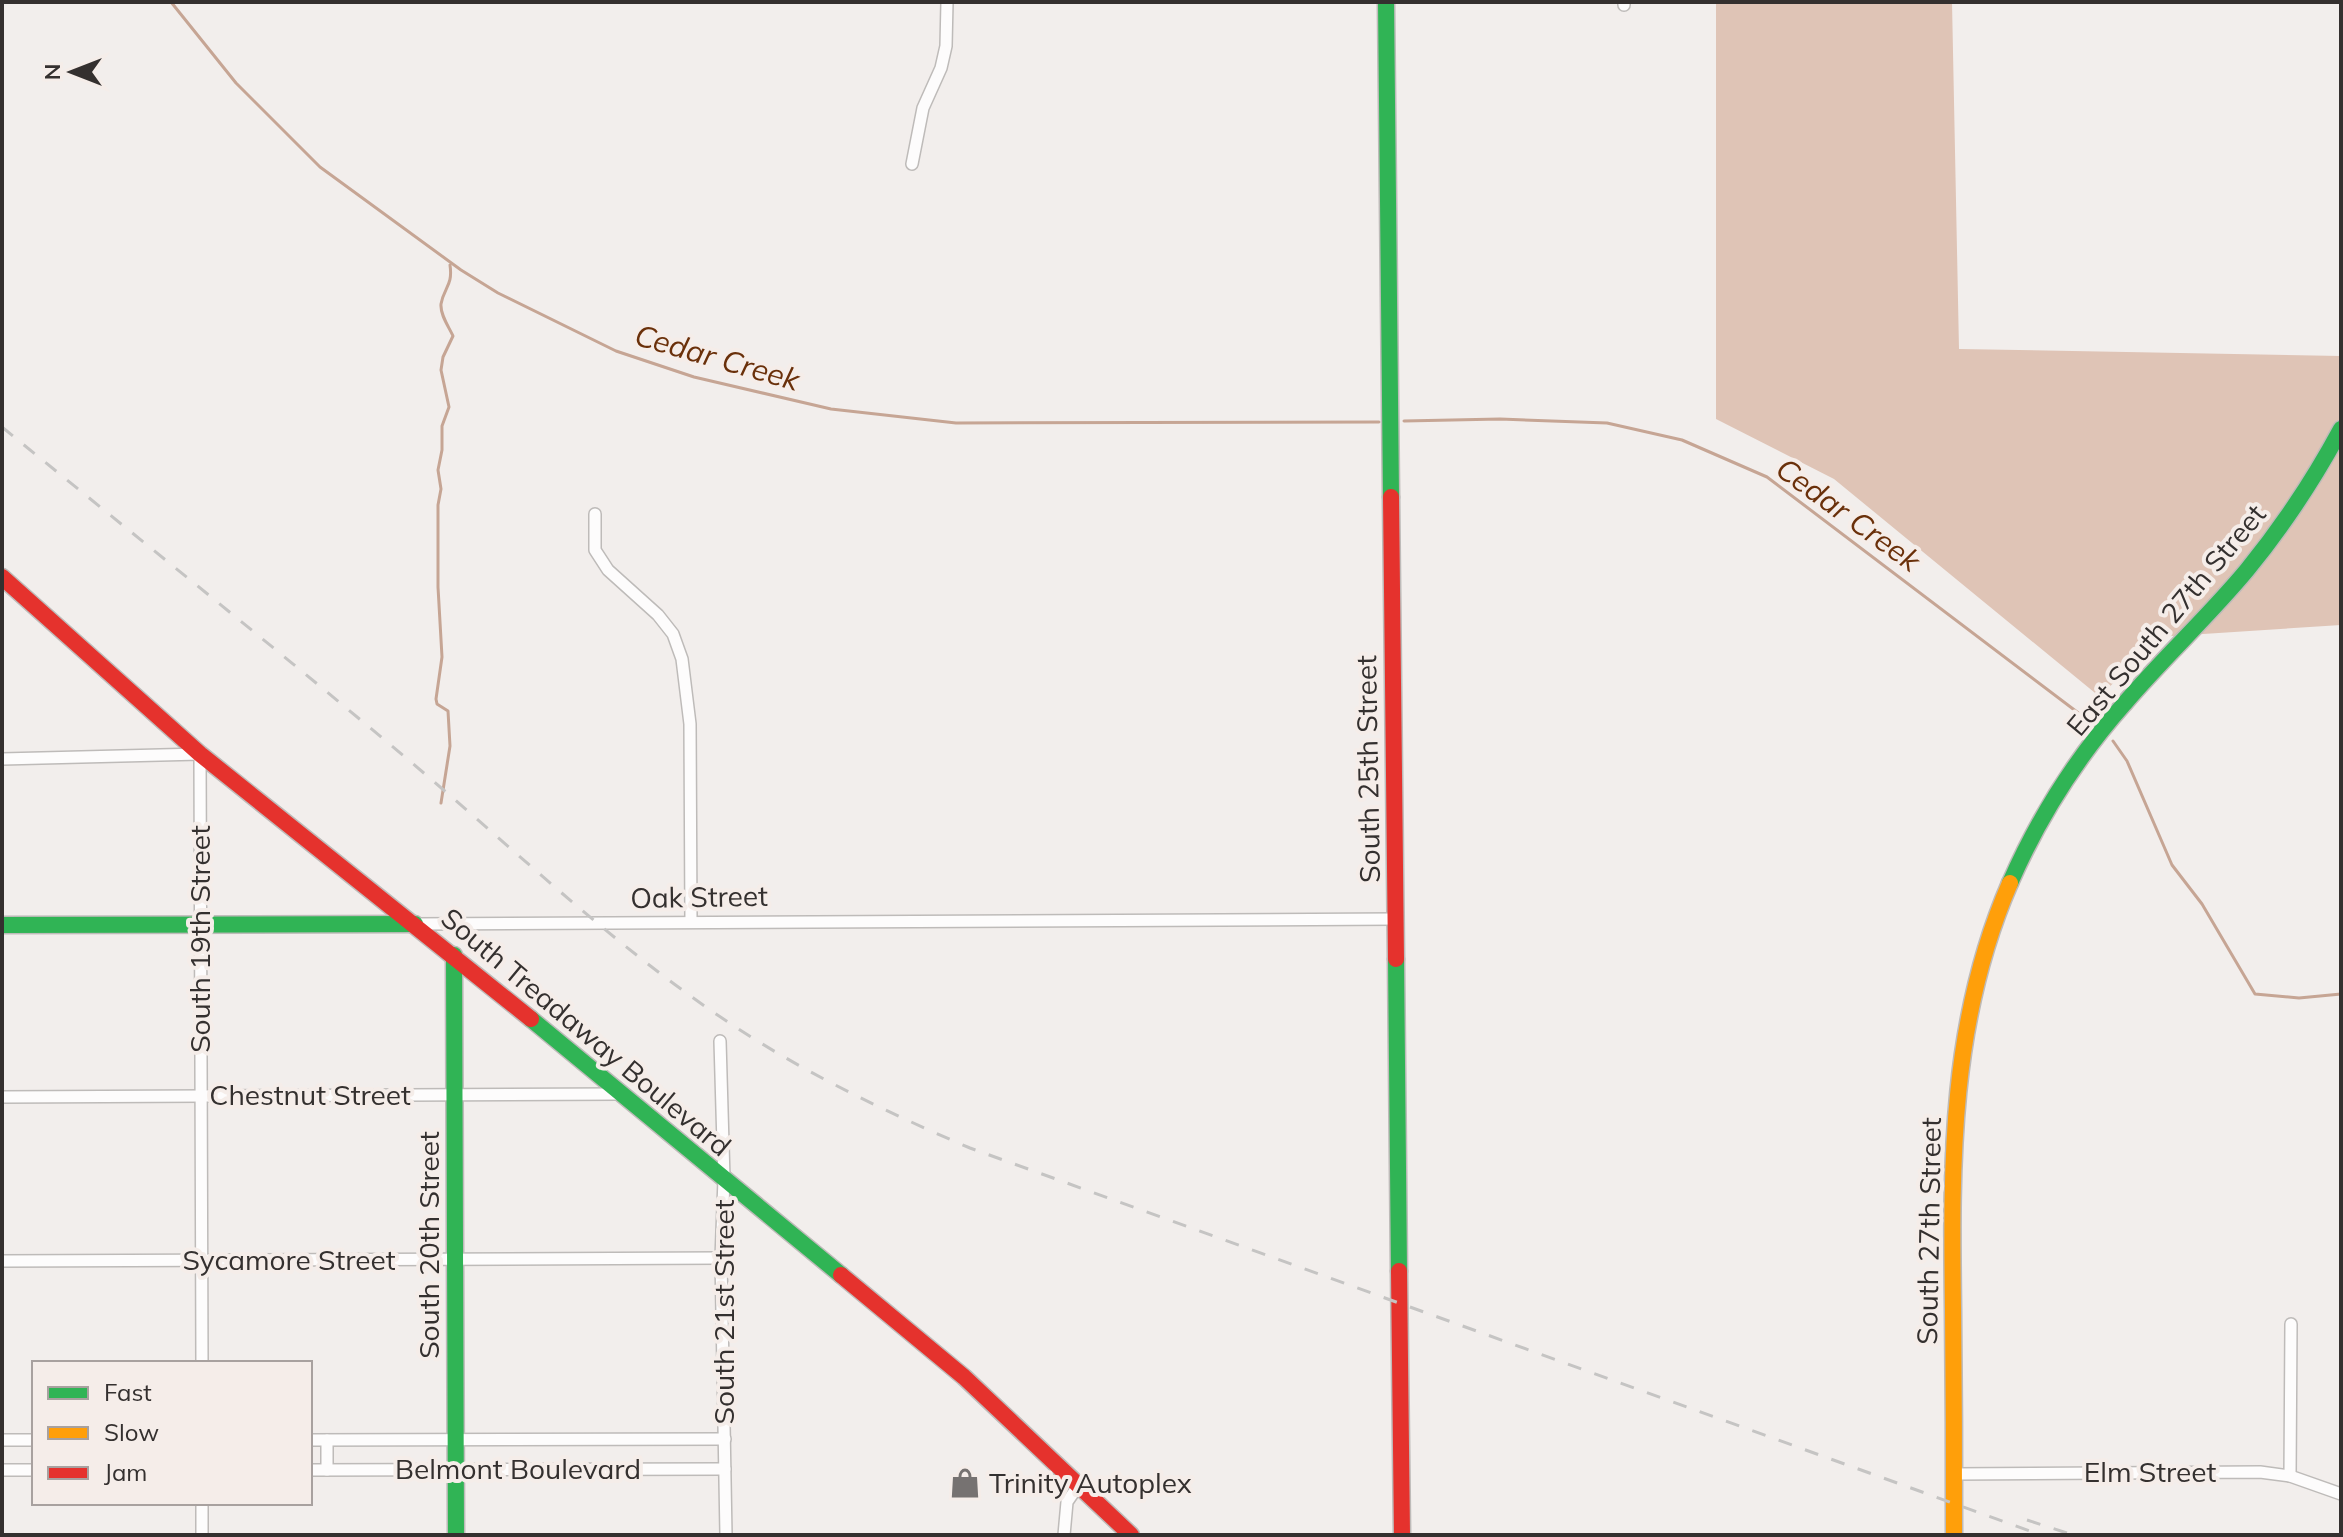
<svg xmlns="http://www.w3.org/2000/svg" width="2343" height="1537" viewBox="0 0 2343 1537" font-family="Mulish,sans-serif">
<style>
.forest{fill:#dfc4b6}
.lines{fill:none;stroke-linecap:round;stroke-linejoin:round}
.stream{stroke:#c6a594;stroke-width:3}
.street-casing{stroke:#bebbb9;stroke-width:14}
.fast-casing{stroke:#bebbb9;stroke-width:19}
.slow-casing{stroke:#bebbb9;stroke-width:19}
.jam-casing{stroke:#bebbb9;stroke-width:19}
.street{stroke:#fdfcfc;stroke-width:11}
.fast{stroke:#30b455;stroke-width:16}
.slow{stroke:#ff9f0a;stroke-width:16}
.jam{stroke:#e5322d;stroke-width:16}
.rail{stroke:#c5c4c3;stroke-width:3;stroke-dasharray:14 14;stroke-linecap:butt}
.labels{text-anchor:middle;stroke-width:8;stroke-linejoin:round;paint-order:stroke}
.street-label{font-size:28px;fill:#34302f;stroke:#f5ede9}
.poi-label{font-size:28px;fill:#34302f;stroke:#f5ede9;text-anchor:start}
.water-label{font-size:30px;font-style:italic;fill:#6a300a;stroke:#f5ede9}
</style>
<rect width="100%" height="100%" fill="#f2eeec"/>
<path class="forest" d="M1716 2H1952L1959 349 2341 356V625L2157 637 2100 697 1834 479 1716 419Z"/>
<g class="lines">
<g class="stream">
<path d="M171 2 236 83 320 167 461 270 498 293 616 351 694 377 831 409 956 423 1379 422"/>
<path d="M1404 421 1500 419 1607 423 1682 440 1767 477 2089 721"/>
<path d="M2113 741 2127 761 2172 865 2202 904 2255 994 2299 998 2341 994"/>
<path d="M441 803 450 746 448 711 437 704 436 699 442 657 438 587V505L441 489 438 470 442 450V426L449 407 441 370 443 357 453 336C449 327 440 315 441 304 444 287 453 286 450 265"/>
</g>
<g class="street-casing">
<g id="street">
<path d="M1624 2V5"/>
<path d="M912 164 923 108 941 68 946 46 947 2"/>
<path d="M595 514V550L608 570 658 615 673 634 682 659 690 724 691 922"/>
<path d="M2 759 200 754 202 1363"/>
<path d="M416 924 1396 919"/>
<path d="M720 1041 724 1179 721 1258 726 1535"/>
<path d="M2 1097 619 1094"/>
<path d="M2 1261 721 1258"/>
<path d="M2 1440H34"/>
<path d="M310 1440 725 1439"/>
<path d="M327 1440V1470"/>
<path d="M2 1470H34"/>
<path d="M310 1470 725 1469"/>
<path d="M1955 1474 2260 1472 2290 1476 2341 1494"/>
<path d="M2290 1476 2291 1324"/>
<path d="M202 1503V1535"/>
<path d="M1064 1535 1067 1502 1078 1486"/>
</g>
</g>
<g class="fast-casing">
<g id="fast">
<path d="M1386 2 1391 497"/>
<path d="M2010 883C2038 819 2077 757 2124 704 2163 658 2208 617 2247 570 2283 526 2314 479 2341 429"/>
<path d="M2 925 415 924"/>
<path d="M454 955 456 1535"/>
<path d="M1396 959 1399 1271"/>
<path d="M531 1019 841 1275"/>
</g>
</g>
<g class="slow-casing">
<path id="slow" d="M1954 1535C1954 1460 1954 1384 1953 1309 1951 1161 1950 1021 2010 883"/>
</g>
<g class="jam-casing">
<g id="jam">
<path d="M1391 497 1396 959"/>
<path d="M2 577 200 754 531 1019"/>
<path d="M1399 1271 1402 1535"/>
<path d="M841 1275 964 1377 1131 1535"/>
</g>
</g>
<use href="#street" class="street"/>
<use href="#fast" class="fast"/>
<use href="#slow" class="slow"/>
<use href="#jam" class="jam"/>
<g class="rail">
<path d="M2 427C139 539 277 649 412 763 514 849 611 943 722 1018 800 1071 884 1111 970 1148L2041 1535"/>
<path d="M2027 1520 2073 1535"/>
</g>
</g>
<defs>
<g id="shop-bare" transform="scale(2.4)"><path d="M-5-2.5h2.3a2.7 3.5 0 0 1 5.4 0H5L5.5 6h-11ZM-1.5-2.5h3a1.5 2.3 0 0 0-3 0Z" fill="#767271" stroke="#f5ede9" stroke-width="2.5" paint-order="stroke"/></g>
</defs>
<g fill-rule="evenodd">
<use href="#shop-bare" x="965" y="1483"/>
</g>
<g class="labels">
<g class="street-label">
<text transform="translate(2166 620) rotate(-50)" y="10">East South 27th Street</text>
<text transform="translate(1368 769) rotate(-91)" y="10">South 25th Street</text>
<text transform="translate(699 897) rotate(-1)" y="10">Oak Street</text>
<text transform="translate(200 939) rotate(-90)" y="10">South 19th Street</text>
<text transform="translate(586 1032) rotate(40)" y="10">South Treadaway Boulevard</text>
<text x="310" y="1105">Chestnut Street</text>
<text transform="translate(1929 1231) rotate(-89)" y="10">South 27th Street</text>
<text transform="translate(429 1245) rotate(-90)" y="10">South 20th Street</text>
<text x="289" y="1270">Sycamore Street</text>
<text transform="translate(724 1312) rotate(-90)" y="10">South 21st Street</text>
<text x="518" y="1479">Belmont Boulevard</text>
<text x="2150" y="1482">Elm Street</text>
</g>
<g class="poi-label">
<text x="989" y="1493">Trinity Autoplex</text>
</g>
<g class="water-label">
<text transform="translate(717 358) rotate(16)" y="10">Cedar Creek</text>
<text transform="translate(1848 515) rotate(36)" y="10">Cedar Creek</text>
</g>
</g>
<rect width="2343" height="1537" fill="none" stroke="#34302f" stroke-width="8"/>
<rect x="32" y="1361" width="280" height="144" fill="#f5ede9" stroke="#a8a19f" stroke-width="2"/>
<rect x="48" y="1387" width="40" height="12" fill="#30b455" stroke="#a8a19f" stroke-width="2"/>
<text x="104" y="1401" font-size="24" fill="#34302f">Fast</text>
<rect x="48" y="1427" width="40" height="12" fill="#ff9f0a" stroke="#a8a19f" stroke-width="2"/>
<text x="104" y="1441" font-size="24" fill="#34302f">Slow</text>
<rect x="48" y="1467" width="40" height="12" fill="#e5322d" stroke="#a8a19f" stroke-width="2"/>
<text x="104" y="1481" font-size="24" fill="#34302f">Jam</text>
<g transform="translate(72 72) rotate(270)" stroke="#f5ede9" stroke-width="6" paint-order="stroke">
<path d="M0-6L14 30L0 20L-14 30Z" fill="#34302f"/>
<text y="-12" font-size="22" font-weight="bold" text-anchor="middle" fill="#34302f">N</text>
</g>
</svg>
